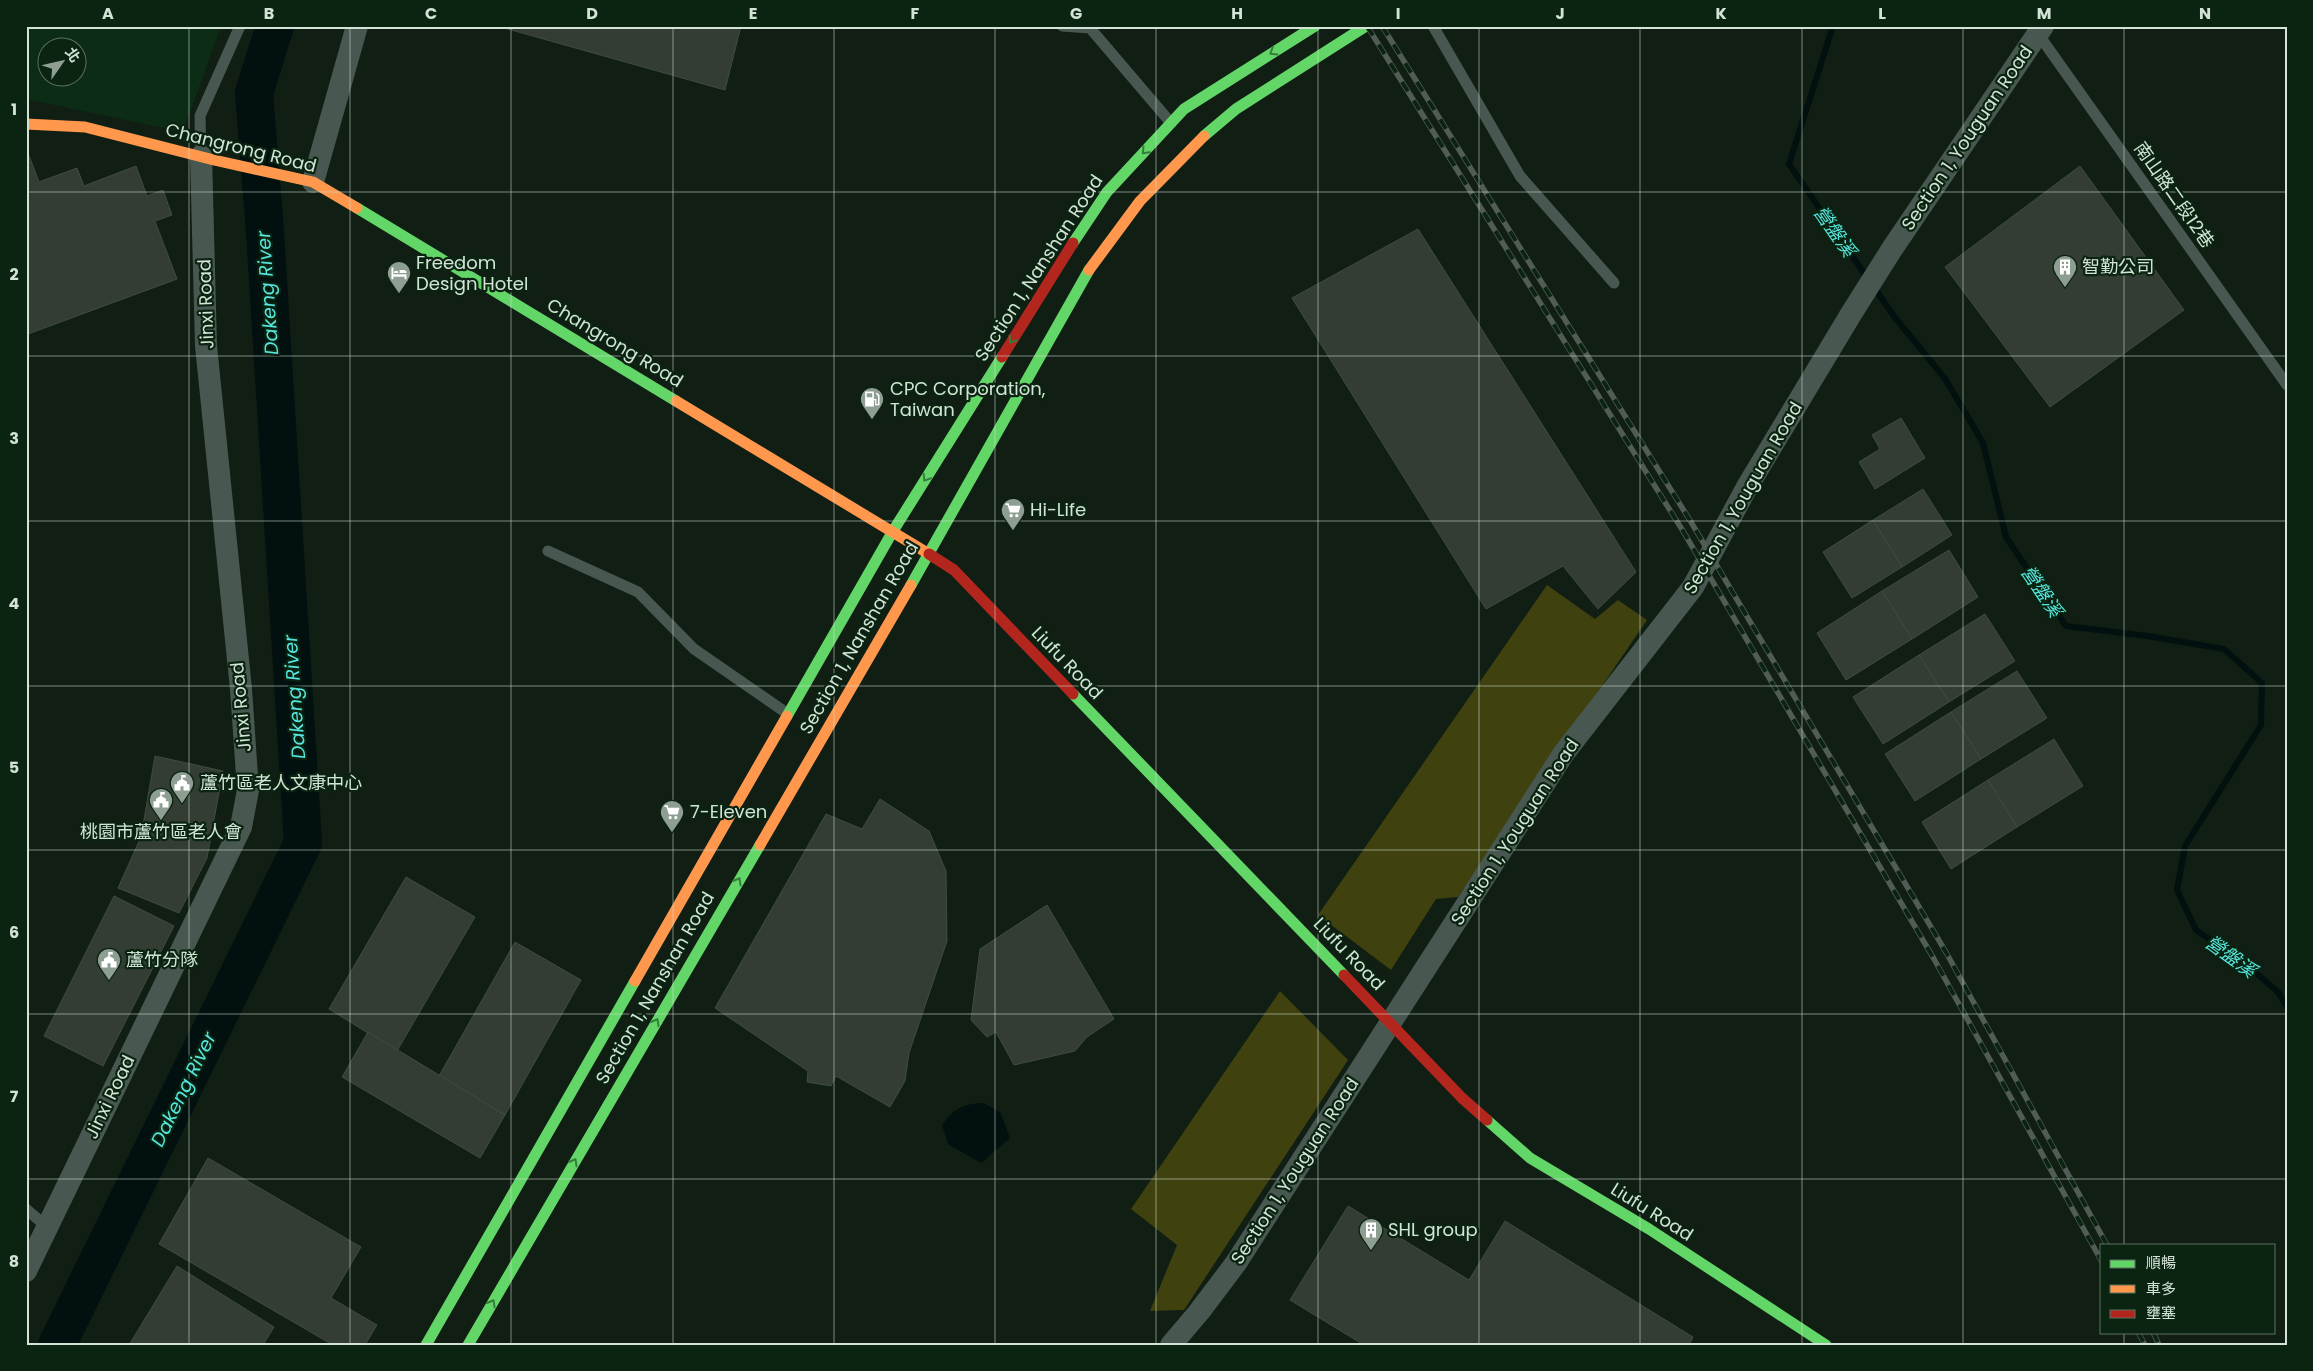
<svg xmlns="http://www.w3.org/2000/svg" width="2313" height="1371" viewBox="0 0 2313 1371" font-family="Poppins,'Noto Sans TC',sans-serif">
<style>
.built{fill:#0d2c16;fill-rule:evenodd}
.green{fill:#3f410f}
.water{fill:#02100f}
.lines{fill:none;stroke-linecap:round;stroke-linejoin:round}
.stream{stroke:#02100f;stroke-width:6}
.river{stroke:#02100f;stroke-width:38}
.building{fill:#343d33;stroke:#404b41}
.lane{stroke:#485851;stroke-width:11}
.street{stroke:#485851;stroke-width:22}
.fast{stroke:#63d668;stroke-width:11}
.slow{stroke:#ff974d;stroke-width:11}
.jam{stroke:#b3261e;stroke-width:11}
.rail-casing{stroke:#505c55;stroke-width:5.5}
.rail{stroke:#0a2411;stroke-width:4;stroke-dasharray:11;stroke-linecap:butt}
.oneway{stroke:#367d3c}
.grid{fill:none;stroke:#d3e3d6;stroke-width:1;stroke-opacity:0.55}
.labels{text-anchor:middle;stroke-width:4.5;stroke-linejoin:round;paint-order:stroke}
.street-label{font-size:18px;fill:#d3e3d6;stroke:#0a2411}
.poi-label{font-size:18px;fill:#d3e3d6;stroke:#0a2411;text-anchor:start}
.water-label{font-size:19px;font-style:italic;fill:#57e6df;stroke:#0a2411}
.neatline{fill:none;stroke:#d3e3d6;stroke-width:2}
.grid-label{font-size:16px;text-anchor:middle;font-weight:bold;fill:#d3e3d6}
</style>
<rect width="100%" height="100%" fill="#101e14"/>
<path class="built" d="M26 26H221L183 132 26 99ZM48 48H78V78H48Z"/>
<g class="green">
<path d="M1547 585 1595 619 1618 600 1647 620 1458 897 1436 899 1391 970 1318 915Z"/>
<path d="M1280 991 1348 1060 1184 1310 1150 1311 1177 1245 1131 1209Z"/>
</g>
<path class="water" d="M983 1103 1000 1112 1010 1138 981 1163 948 1144 942 1125C953 1109 963 1104 983 1103Z"/>
<g class="lines">
<g class="stream">
<path d="M1833 26 1789 164 1868 279"/>
<path d="M1874 287 1893 315 1946 380 1983 443 2006 537 2066 626 2147 636 2224 649 2262 683 2261 725 2185 846 2177 890 2196 930 2247 965 2278 992 2287 1007"/>
</g>
<path class="river" d="M57 1345 303 843 265 232 254 93 275 26"/>
</g>
<g class="building">
<path d="M497 26H741L725 90Z"/>
<path d="M26 148 39 182 77 168 84 186 136 166 147 196 163 190 172 215 155 221 177 279 28 334Z"/>
<path d="M2080 166 2184 310 2050 407 1945 267Z"/>
<path d="M1418 229 1636 572 1598 609 1563 566 1486 609 1292 298Z"/>
<path d="M1901 418 1925 458 1875 489 1859 462 1880 449 1872 435Z"/>
<path d="M1923 489 1952 535 1902 567 1873 520Z"/>
<path d="M1873 520 1902 567 1852 598 1823 552Z"/>
<path d="M1949 550 1978 597 1912 639 1882 591Z"/>
<path d="M1882 591 1912 639 1846 680 1817 633Z"/>
<path d="M1985 614 2015 661 1949 702 1919 655Z"/>
<path d="M1919 655 1949 702 1883 744 1853 697Z"/>
<path d="M2017 671 2047 718 1981 759 1951 712Z"/>
<path d="M1951 712 1981 759 1915 801 1885 754Z"/>
<path d="M2054 739 2083 786 2017 827 1988 780Z"/>
<path d="M155 756 223 771 207 858 179 913 118 888 141 837Z"/>
<path d="M1988 780 2017 827 1951 869 1922 822Z"/>
<path d="M880 799 929 831 946 871 947 941 909 1053 905 1081 890 1107 836 1076 831 1086 807 1082 808 1071 715 1008 826 814 862 829Z"/>
<path d="M406 877 475 917 397 1051 329 1009Z"/>
<path d="M114 896 174 926 103 1066 44 1036Z"/>
<path d="M1047 905 1114 1019 1087 1037 1075 1051 1014 1065 996 1032 987 1037 971 1020 980 949Z"/>
<path d="M515 942 581 980 505 1115 439 1076Z"/>
<path d="M368 1032 505 1115 480 1158 342 1077Z"/>
<path d="M208 1158 361 1247 331 1298 377 1325 365 1345H333L159 1244Z"/>
<path d="M1348 1206 1469 1280 1505 1221 1693 1337 1689 1345H1364L1290 1300Z"/>
<path d="M177 1266 274 1327 263 1345H129Z"/>
</g>
<g class="lines">
<g class="lane">
<path d="M1062 26 1090 28 1171 123"/>
<path d="M1433 26 1520 176 1614 283"/>
<path d="M2036 31 2287 385"/>
<path d="M201 156 200 116 240 26"/>
<path d="M548 551 638 592 694 649 788 714"/>
<path d="M26 1209 47 1227"/>
</g>
<g class="street">
<path d="M313 182 357 26"/>
<path d="M26 1271 241 827 248 790 241 689 206 346 201 156"/>
<path d="M1171 1345 1199 1312 1236 1263 1564 753 1693 587 1747 487 1851 314 1892 249 2043 26"/>
</g>
<g class="fast">
<path d="M1204 136 1236 109 1366 26"/>
<path d="M357 208 676 401"/>
<path d="M1073 243 1107 192 1184 109 1315 26"/>
<path d="M911 585 1089 270"/>
<path d="M1073 694 1344 975"/>
<path d="M787 716 893 531 1002 357"/>
<path d="M1487 1120 1530 1158 1649 1229 1826 1345"/>
<path d="M426 1345 635 981"/>
<path d="M468 1345 760 845"/>
</g>
<g class="slow">
<path d="M26 124 85 127 214 160 313 182 357 208"/>
<path d="M1089 270 1140 201 1204 136"/>
<path d="M676 401 929 554"/>
<path d="M760 845 911 585"/>
<path d="M635 981 787 716"/>
</g>
<g class="jam">
<path d="M1002 357 1073 243"/>
<path d="M929 554 954 570 1073 694"/>
<path d="M1344 975 1462 1098 1487 1120"/>
</g>
<g class="rail-casing">
<g id="rail">
<path d="M1367 26 1683 531 1934 959 2102 1262"/>
<path d="M1382 26 1691 522 1947 954 2107 1245"/>
<path d="M2138 1332 2145 1345"/>
<path d="M2153 1332 2159 1345"/>
</g>
</g>
<use href="#rail" class="rail"/>
</g>
<defs><path id="oneway-chevron" d="M-2-3.5L2.5 0L-2 3.5" fill="none" stroke-width="1.6" stroke-linecap="round" stroke-linejoin="round" transform="scale(1.25)"/></defs>
<g class="oneway">
<use href="#oneway-chevron" transform="translate(1273 52) rotate(148)"/>
<use href="#oneway-chevron" transform="translate(1145 151) rotate(133)"/>
<use href="#oneway-chevron" transform="translate(1012 340) rotate(122)"/>
<use href="#oneway-chevron" transform="translate(926 478) rotate(122)"/>
<use href="#oneway-chevron" transform="translate(738 881) rotate(-60)"/>
<use href="#oneway-chevron" transform="translate(656 1022) rotate(-60)"/>
<use href="#oneway-chevron" transform="translate(574 1162) rotate(-60)"/>
<use href="#oneway-chevron" transform="translate(492 1303) rotate(-60)"/>
</g>
<path class="grid" d="M189 26V1345M350 26V1345M511 26V1345M673 26V1345M834 26V1345M995 26V1345M1156 26V1345M1318 26V1345M1479 26V1345M1640 26V1345M1802 26V1345M1963 26V1345M2124 26V1245M26 192H2287M26 356H2287M26 521H2287M26 686H2287M26 850H2287M26 1014H2287M26 1179H2287M2124 1332V1345"/>
<defs>
<g id="building-pin" transform="scale(1.25)"><path d="M0 17L-7.5 6A9.5 9.5 0 1 1 7.5 6Z" fill="#8f9e92" stroke="#0a2411"/><path d="M-4-6H4V6H1V3H-1V6H-4ZM-2.5-4.3h1.7v1.8h-1.7ZM.8-4.3h1.7v1.8H.8ZM-2.5-1h1.7V.8h-1.7ZM.8-1h1.7V.8H.8Z" fill="#fff"/></g>
<g id="hotel-pin" transform="scale(1.25)"><path d="M0 17L-7.5 6A9.5 9.5 0 1 1 7.5 6Z" fill="#8f9e92" stroke="#0a2411"/><path d="M-6-4.5h1.5V1H6V5H4.5V3h-9V5H-6ZM-4 0a1.8 1.8 0 1 1 3.6 0ZM.5 0V-2.5h3Q6-2.5 6 0Z" fill="#fff"/></g>
<g id="fuel-pin" transform="scale(1.25)"><path d="M0 17L-7.5 6A9.5 9.5 0 1 1 7.5 6Z" fill="#8f9e92" stroke="#0a2411"/><path d="M-5.5-6h7V0h2V4h1.3V-2.5L3-4.5l.8-.8L6-3V5H2.5V1h-1V6h-7ZM-4.2-4.7v3.2H.2V-4.7Z" fill="#fff"/></g>
<g id="supermarket-pin" transform="scale(1.25)"><path d="M0 17L-7.5 6A9.5 9.5 0 1 1 7.5 6Z" fill="#8f9e92" stroke="#0a2411"/><path d="M-6-5.5h2.5l.6 2H6L4.5 2H-2.5L-4.4-4H-6ZM-1.5 3.2a1.3 1.3 0 1 0 .1 0ZM3 3.2a1.3 1.3 0 1 0 .1 0Z" fill="#fff"/></g>
<g id="civic-pin" transform="scale(1.25)"><path d="M0 17L-7.5 6A9.5 9.5 0 1 1 7.5 6Z" fill="#8f9e92" stroke="#0a2411"/><path d="M-.6-6.5H3V-4.5H.6V-3L4-1V1h2V6H-6V1h2V-1L-.6-3ZM-1.2 2.5V6h2.4V2.5Z" fill="#fff"/></g>
</defs>
<g fill-rule="evenodd">
<use href="#building-pin" x="2065" y="267"/>
<use href="#hotel-pin" x="399" y="273"/>
<use href="#fuel-pin" x="872" y="399"/>
<use href="#supermarket-pin" x="1013" y="510"/>
<use href="#civic-pin" x="182" y="783"/>
<use href="#civic-pin" x="161" y="800"/>
<use href="#supermarket-pin" x="672" y="812"/>
<use href="#civic-pin" x="109" y="960"/>
<use href="#building-pin" x="1371" y="1230"/>
</g>
<g class="labels">
<g class="street-label">
<text transform="translate(1967 138) rotate(-56)" y="6">Section 1, Youguan Road</text>
<text transform="translate(241 148) rotate(14)" y="6">Changrong Road</text>
<text transform="translate(2174 195) rotate(55)" y="6">南山路二段12巷</text>
<text transform="translate(1039 268) rotate(-57)" y="6">Section 1, Nanshan Road</text>
<text transform="translate(206 304) rotate(-92)" y="6">Jinxi Road</text>
<text transform="translate(615 343) rotate(31)" y="6">Changrong Road</text>
<text transform="translate(1743 498) rotate(-60)" y="6">Section 1, Youguan Road</text>
<text transform="translate(859 638) rotate(-60)" y="6">Section 1, Nanshan Road</text>
<text transform="translate(1067 663) rotate(46)" y="6">Liufu Road</text>
<text transform="translate(241 707) rotate(-95)" y="6">Jinxi Road</text>
<text transform="translate(1515 832) rotate(-57)" y="6">Section 1, Youguan Road</text>
<text transform="translate(1349 954) rotate(46)" y="6">Liufu Road</text>
<text transform="translate(655 988) rotate(-60)" y="6">Section 1, Nanshan Road</text>
<text transform="translate(110 1097) rotate(-64)" y="6">Jinxi Road</text>
<text transform="translate(1295 1171) rotate(-57)" y="6">Section 1, Youguan Road</text>
<text transform="translate(1652 1212) rotate(32)" y="6">Liufu Road</text>
</g>
<g class="poi-label">
<text x="416" y="269">Freedom<tspan x="416" dy="21">Design Hotel</tspan></text>
<text x="2082" y="273">智勤公司</text>
<text x="890" y="395">CPC Corporation,<tspan x="890" dy="21">Taiwan</tspan></text>
<text x="1030" y="516">Hi-Life</text>
<text x="200" y="789">蘆竹區老人文康中心</text>
<text x="690" y="818">7-Eleven</text>
<text x="161" y="838" text-anchor="middle">桃園市蘆竹區老人會</text>
<text x="126" y="966">蘆竹分隊</text>
<text x="1388" y="1236">SHL group</text>
</g>
<g class="water-label">
<text transform="translate(1835 231) rotate(55)" y="7">營盤溪</text>
<text transform="translate(267 293) rotate(-94)" y="7">Dakeng River</text>
<text transform="translate(2042 591) rotate(56)" y="7">營盤溪</text>
<text transform="translate(294 697) rotate(-94)" y="7">Dakeng River</text>
<text transform="translate(2231 956) rotate(36)" y="7">營盤溪</text>
<text transform="translate(183 1089) rotate(-64)" y="7">Dakeng River</text>
</g>
</g>
<rect width="2313" height="1371" fill="none" stroke="#0a2411" stroke-width="55"/>
<rect x="2100" y="1244" width="175" height="90" fill="#0a2411" stroke="#5a7060"/>
<rect x="2110" y="1260" width="25" height="8" fill="#63d668" stroke="#5a7060"/>
<text x="2146" y="1268" font-size="15" fill="#d3e3d6">順暢</text>
<rect x="2110" y="1285" width="25" height="8" fill="#ff974d" stroke="#5a7060"/>
<text x="2146" y="1294" font-size="15" fill="#d3e3d6">車多</text>
<rect x="2110" y="1310" width="25" height="8" fill="#b3261e" stroke="#5a7060"/>
<text x="2146" y="1318" font-size="15" fill="#d3e3d6">壅塞</text>
<g transform="translate(62 62) rotate(56)"><circle r="24" fill="#0a2411" stroke="#5a7060"/>
<path d="M0-4L9 19L0 12L-9 19Z" fill="#8f9e92"/>
<text y="-8" font-size="14" font-weight="bold" text-anchor="middle" fill="#d3e3d6">北</text>
</g>
<rect x="28" y="28" width="2258" height="1316" class="neatline"/>
<g class="grid-label">
<text x="108" y="19">A</text>
<text x="269" y="19">B</text>
<text x="431" y="19">C</text>
<text x="592" y="19">D</text>
<text x="753" y="19">E</text>
<text x="915" y="19">F</text>
<text x="1076" y="19">G</text>
<text x="1237" y="19">H</text>
<text x="1398" y="19">I</text>
<text x="1560" y="19">J</text>
<text x="1721" y="19">K</text>
<text x="1882" y="19">L</text>
<text x="2044" y="19">M</text>
<text x="2205" y="19">N</text>
<text x="14" y="115">1</text>
<text x="14" y="280">2</text>
<text x="14" y="444">3</text>
<text x="14" y="609">4</text>
<text x="14" y="773">5</text>
<text x="14" y="938">6</text>
<text x="14" y="1102">7</text>
<text x="14" y="1267">8</text>
</g>
</svg>
